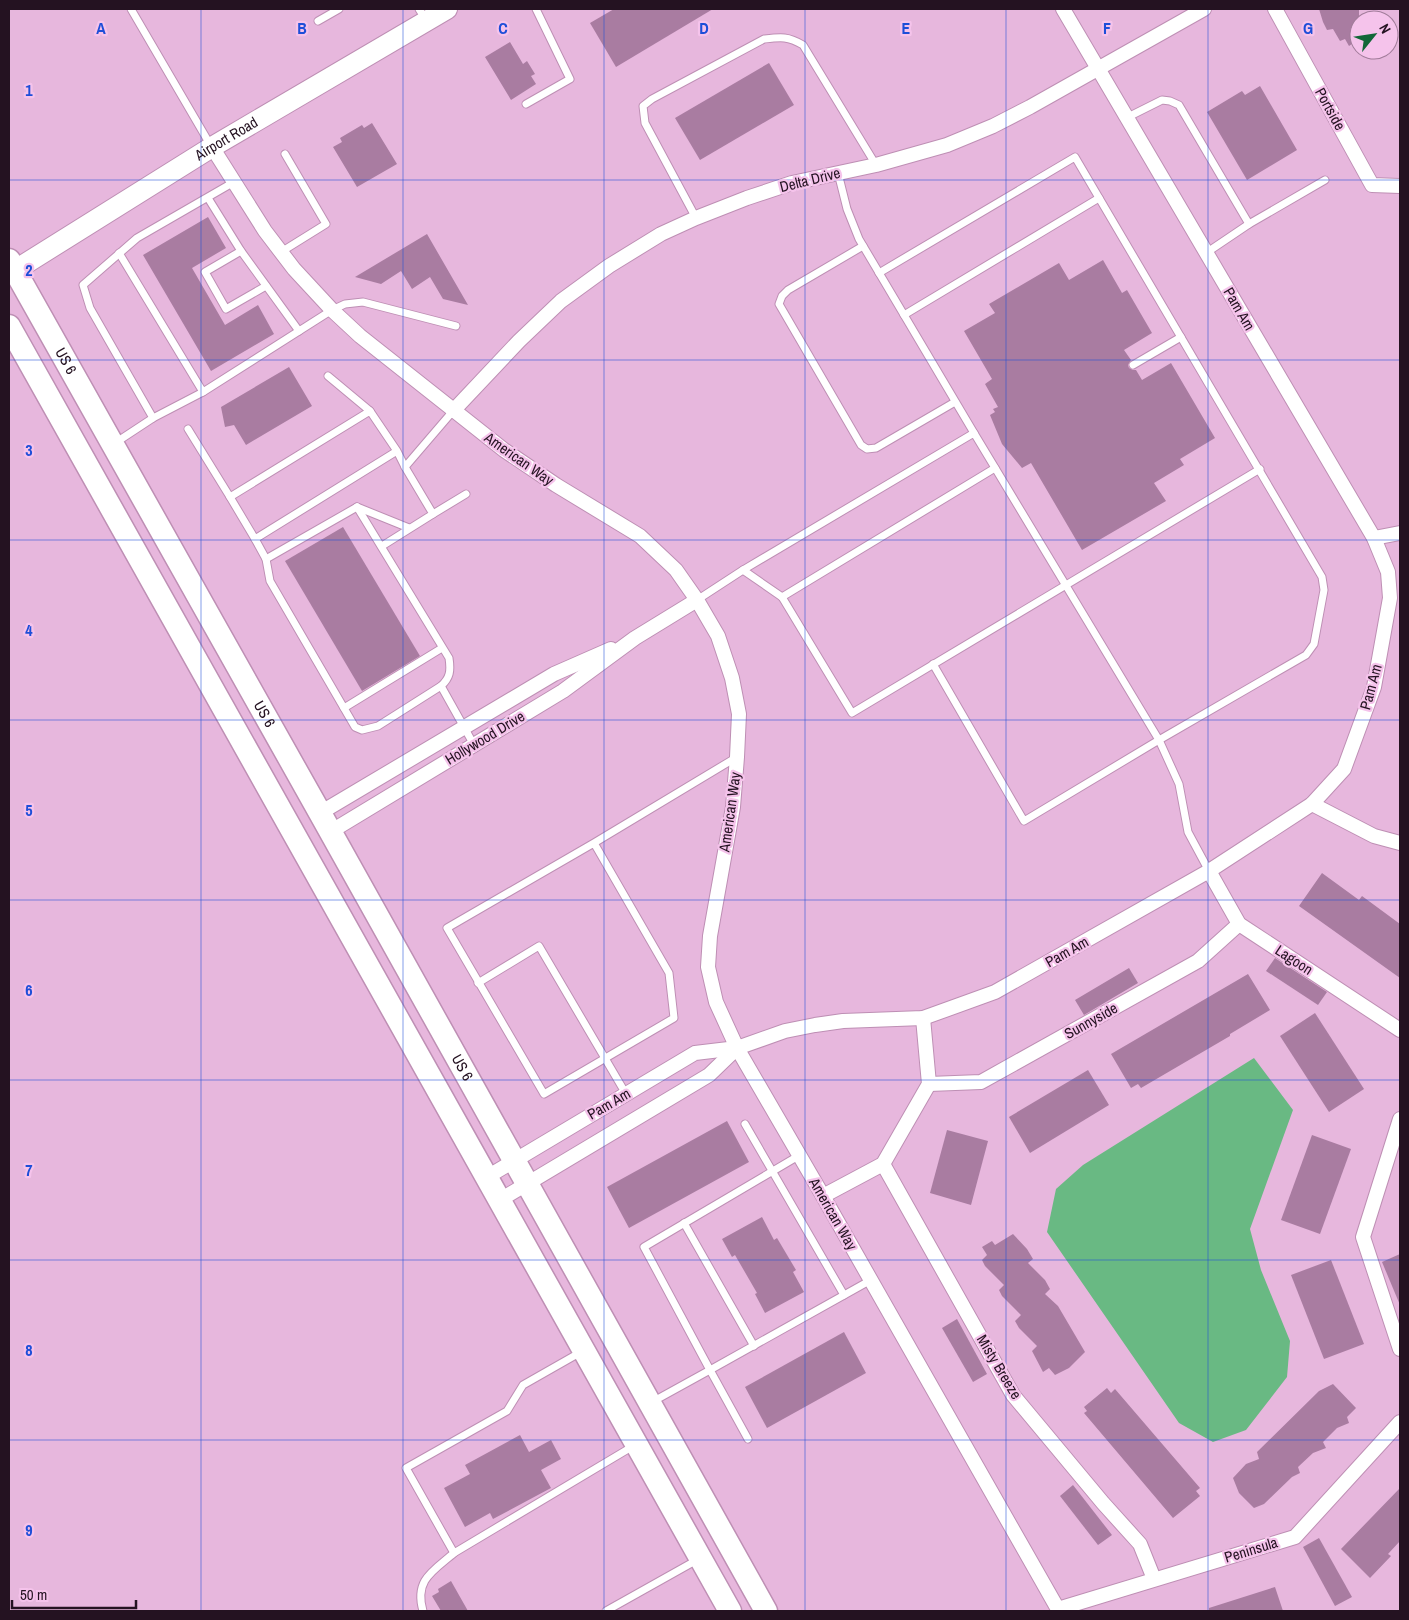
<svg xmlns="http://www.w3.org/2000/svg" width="1409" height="1620" viewBox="0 0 1409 1620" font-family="'Archivo Narrow',sans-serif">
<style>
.water{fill:#69b983}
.building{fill:#a97ca1}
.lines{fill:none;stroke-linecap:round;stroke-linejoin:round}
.lane-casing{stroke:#be8fb4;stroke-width:9}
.street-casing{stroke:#be8fb4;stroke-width:16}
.secondary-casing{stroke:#be8fb4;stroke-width:22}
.primary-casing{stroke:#be8fb4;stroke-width:25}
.lane{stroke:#fff;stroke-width:7}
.street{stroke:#fff;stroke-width:14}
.secondary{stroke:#fff;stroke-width:20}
.primary{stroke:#fff;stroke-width:22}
.grid{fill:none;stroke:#1d4ed8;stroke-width:1;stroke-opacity:0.55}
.labels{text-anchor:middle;stroke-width:4.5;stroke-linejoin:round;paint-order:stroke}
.street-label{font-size:15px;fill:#241221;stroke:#f5c3eb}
.grid-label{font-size:16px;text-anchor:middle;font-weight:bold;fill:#1d4ed8;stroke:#f5c3eb;stroke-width:4.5;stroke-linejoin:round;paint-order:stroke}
</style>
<rect width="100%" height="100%" fill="#e7b7dd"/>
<path class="water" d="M1254 1058 1293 1110 1250 1229 1261 1270 1290 1341 1287 1377 1246 1430 1213 1442 1179 1423 1047 1232 1056 1189 1083 1165Z"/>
<g class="building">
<path d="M614 9H713L616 67 590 23Z"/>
<path d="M1319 9H1359V39L1349 46 1345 39 1340 41 1333 29 1327 30 1323 22Z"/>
<path d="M510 42 523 64 527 61 535 74 531 76 536 84 511 100 485 57Z"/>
<path d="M769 63 794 105 700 160 675 118Z"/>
<path d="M1260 86 1297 150 1247 180 1207 112 1242 91 1245 95Z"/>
<path d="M372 123 397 164 357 187 333 147 342 142 340 138 362 125 364 128Z"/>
<path d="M208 217 226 248 192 268 225 325 258 305 274 334 211 371 143 255Z"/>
<path d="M427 234 468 305 443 299 430 277 412 289 401 271 381 284 355 277Z"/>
<path d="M1103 260 1122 293 1127 290 1152 333 1124 350 1131 360 1128 365 1129 368 1133 370H1136L1142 380 1171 363 1215 438 1180 459 1184 465 1154 483 1166 501 1082 550 1031 463 1022 468 1002 444 990 415 995 412 993 409 998 407 985 384 992 379 964 331 995 313 989 304 1059 263 1069 280Z"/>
<path d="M289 367 312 406 246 445 234 425 225 427 221 407Z"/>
<path d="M343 527 420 656 362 691 285 561Z"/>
<path d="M1322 873 1359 900 1362 896 1400 924V978L1299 906Z"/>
<path d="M1275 958 1327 992 1318 1005 1266 971Z"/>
<path d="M1129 968 1138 983 1084 1015 1075 1000Z"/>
<path d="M1248 974 1270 1010 1230 1034V1036L1141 1088 1138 1084 1131 1088 1111 1054Z"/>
<path d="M1315 1013 1364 1089 1329 1112 1280 1036Z"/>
<path d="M1088 1070 1109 1105 1030 1153 1009 1117Z"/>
<path d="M727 1121 749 1162 629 1228 607 1187Z"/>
<path d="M947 1130 988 1141 971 1205 930 1193Z"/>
<path d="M1312 1135 1351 1149 1320 1234 1281 1220Z"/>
<path d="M762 1217 774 1240 777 1238 796 1270 793 1272 804 1292 765 1313 755 1294 757 1293 735 1255 732 1257 722 1239Z"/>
<path d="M1013 1234 1027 1249 1033 1259 1028 1263 1045 1280 1050 1289 1045 1294 1058 1306 1085 1352 1069 1368 1055 1375 1049 1368 1043 1372 1032 1351 1037 1346 1019 1328 1015 1321 1021 1315 1002 1296 999 1290 1004 1285 985 1266 982 1260 987 1255 982 1247 992 1241 995 1245Z"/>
<path d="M1400 1254V1305L1382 1262Z"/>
<path d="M1331 1260 1364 1344 1324 1359 1291 1275Z"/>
<path d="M957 1319 987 1374 973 1382 942 1328Z"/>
<path d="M844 1332 866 1373 767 1428 745 1387Z"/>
<path d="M1333 1384 1356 1408 1347 1417 1349 1423 1337 1428 1323 1442 1326 1448 1313 1453 1298 1467 1300 1473 1292 1477 1264 1504 1254 1508 1239 1493 1233 1478 1246 1464 1259 1459 1257 1452 1319 1391Z"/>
<path d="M1107 1388 1111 1393 1115 1389 1200 1488 1196 1491 1200 1496 1173 1518 1084 1413 1087 1411 1084 1407Z"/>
<path d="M520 1435 529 1452 551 1440 561 1459 541 1470 551 1488 493 1519 490 1513 465 1527 444 1488 470 1474 465 1465Z"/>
<path d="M1073 1485 1112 1535 1098 1545 1060 1496Z"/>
<path d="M1400 1488V1541L1388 1554 1391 1556 1370 1578 1341 1549Z"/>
<path d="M1319 1538 1352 1597 1335 1606 1303 1547Z"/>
<path d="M451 1581 468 1611H441L432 1596 439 1592 438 1589Z"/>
<path d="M1275 1587 1283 1611H1209V1608Z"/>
</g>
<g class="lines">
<g class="lane-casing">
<g id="lane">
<path d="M131 9 211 146"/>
<path d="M419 9 426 20"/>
<path d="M318 21 339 9"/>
<path d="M526 104 570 79 536 9"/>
<path d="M1126 118 1162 100 1170 101 1179 105 1249 224"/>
<path d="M838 173 847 209 859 239 974 433"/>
<path d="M208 198 241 251 299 331"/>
<path d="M696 218 645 123 643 106 652 99 764 39C781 37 788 36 803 45L876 165"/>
<path d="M863 246 788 290 782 296 779 304 861 445 867 449 876 448 955 402"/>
<path d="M241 251 205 272 226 309 266 286"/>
<path d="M281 252 326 224 285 154"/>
<path d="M119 253 203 392"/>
<path d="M1206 253 1249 224 1325 180"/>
<path d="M879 273 1075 157 1322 577 1324 590 1314 644 1306 655 1159 740 1024 821 933 664"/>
<path d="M904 315 1099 198"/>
<path d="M1133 365 1181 337"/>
<path d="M328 376 370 411"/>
<path d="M153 418 90 308 83 285 137 238 234 182"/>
<path d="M188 429 230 497"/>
<path d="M115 443 153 418 203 392 332 310 345 304 363 302 456 326"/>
<path d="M397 451 370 411 230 497 255 539 397 451 405 467"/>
<path d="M995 468 782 597 852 713 1260 469"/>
<path d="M357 507 449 658C451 671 450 678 441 686"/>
<path d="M357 507 409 528"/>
<path d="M433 514 466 494"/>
<path d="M255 539 266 559 270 581 355 727 362 730 378 726 441 686 474 745"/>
<path d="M382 546 433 514 405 467 453 411"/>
<path d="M266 559 357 507"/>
<path d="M743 570 782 597"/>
<path d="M697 600 743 570 974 433 1159 740 1179 784 1188 832 1209 871"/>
<path d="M344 708 442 648"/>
<path d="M594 843 669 973 674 1018 544 1094 447 928 594 843 737 757"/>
<path d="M478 983 539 946 626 1094"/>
<path d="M745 1124 844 1295"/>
<path d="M800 1155 644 1247 710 1370 871 1280"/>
<path d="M684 1223 754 1346"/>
<path d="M581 1352 523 1385 507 1411 406 1468 454 1553 635 1445"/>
<path d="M652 1402 710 1370 748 1439"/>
<path d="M423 1611C414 1580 433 1571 454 1553"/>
<path d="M606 1611 697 1560"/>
</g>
</g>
<g class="street-casing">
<g id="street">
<path d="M1275 9 1372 185 1400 186"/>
<path d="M212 147 265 231 294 269 332 310 360 336 504 450 556 485 640 536 676 570 697 600 718 636 732 678 739 714 737 757 733 807 710 936 708 967 716 1002 737 1048 823 1196 1059 1611"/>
<path d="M453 411 519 341 561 301 609 266 661 234 696 218 747 198 792 183 876 165 947 145 993 126 1030 107 1204 9"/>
<path d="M1374 538 1400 533"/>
<path d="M1312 804 1374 836 1400 843"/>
<path d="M320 813 554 674 611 649"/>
<path d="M330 832 563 691 635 638 697 600"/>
<path d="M1209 871 1239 924 1400 1030"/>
<path d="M929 1084 981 1082 1198 961 1239 924"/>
<path d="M1400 1119 1363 1237 1400 1349"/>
<path d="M883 1164 1013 1395 1103 1503 1140 1544 1154 1579"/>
<path d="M487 1177 695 1053 737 1048 785 1031 815 1025 843 1021 923 1018 995 992 1209 871 1312 804 1344 769 1374 687 1390 598 1388 572 1374 538 1063 9"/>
<path d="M823 1196 883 1164 929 1084 923 1018"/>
<path d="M500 1200 709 1075 737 1048"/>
<path d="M1058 1609 1295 1537 1400 1422"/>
</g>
</g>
<g class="secondary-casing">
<g id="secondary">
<path id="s1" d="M9 274 212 147 447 9"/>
</g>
</g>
<g class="primary-casing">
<g id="primary">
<path id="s2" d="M9 260 320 813 766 1611"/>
<path d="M9 326 730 1611"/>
</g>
</g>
<use href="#lane" class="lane"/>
<use href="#street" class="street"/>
<use href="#secondary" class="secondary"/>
<use href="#primary" class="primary"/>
</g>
<path class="grid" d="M201 9V1611M403 9V1611M604 9V1611M805 9V1611M1006 9V1611M1208 9V1611M9 180H1400M9 360H1400M9 540H1400M9 720H1400M9 900H1400M9 1080H1400M9 1260H1400M9 1440H1400"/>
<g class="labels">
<g class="street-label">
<text transform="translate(1330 109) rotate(61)" y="5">Portside</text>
<text dy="5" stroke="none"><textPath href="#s1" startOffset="256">Airport Road</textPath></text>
<text transform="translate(810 180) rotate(-14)" y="5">Delta Drive</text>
<text transform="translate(1239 309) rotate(60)" y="5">Pam Am</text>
<text dy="5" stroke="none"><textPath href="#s2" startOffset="116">US 6</textPath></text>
<text transform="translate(519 459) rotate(35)" y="5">American Way</text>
<text transform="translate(1371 687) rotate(-75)" y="5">Pam Am</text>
<text dy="5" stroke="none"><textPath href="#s2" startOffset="521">US 6</textPath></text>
<text transform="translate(485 738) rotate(-31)" y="5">Hollywood Drive</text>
<text transform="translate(730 812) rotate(-82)" y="5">American Way</text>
<text transform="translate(1067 952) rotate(-29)" y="5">Pam Am</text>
<text transform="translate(1294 960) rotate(33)" y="5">Lagoon</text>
<text transform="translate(1091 1021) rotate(-29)" y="5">Sunnyside</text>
<text dy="5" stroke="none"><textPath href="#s2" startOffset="926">US 6</textPath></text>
<text transform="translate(609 1104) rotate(-30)" y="5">Pam Am</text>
<text transform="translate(833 1214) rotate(60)" y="5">American Way</text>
<text transform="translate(999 1367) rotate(59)" y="5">Misty Breeze</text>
<text transform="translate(1251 1550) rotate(-17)" y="5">Peninsula</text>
</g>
</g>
<g class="grid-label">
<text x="101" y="34">A</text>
<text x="302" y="34">B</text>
<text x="503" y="34">C</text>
<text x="704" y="34">D</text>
<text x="906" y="34">E</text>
<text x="1107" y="34">F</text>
<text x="1308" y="34">G</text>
<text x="29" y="96">1</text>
<text x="29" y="276">2</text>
<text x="29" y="456">3</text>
<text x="29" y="636">4</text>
<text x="29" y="816">5</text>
<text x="29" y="996">6</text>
<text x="29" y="1176">7</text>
<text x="29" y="1356">8</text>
<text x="29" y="1536">9</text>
</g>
<rect width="1409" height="1620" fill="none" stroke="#241221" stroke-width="20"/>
<g transform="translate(1374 35) rotate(60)"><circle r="24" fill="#f5c3eb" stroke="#a17c9a"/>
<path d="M0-4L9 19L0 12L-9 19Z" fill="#126738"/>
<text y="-8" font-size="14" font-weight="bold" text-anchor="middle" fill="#241221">N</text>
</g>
<path d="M12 1600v8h124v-8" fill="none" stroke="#241221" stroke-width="2.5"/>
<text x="20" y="1600" font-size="15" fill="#241221" stroke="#f5c3eb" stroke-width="4" paint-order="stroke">50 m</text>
</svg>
